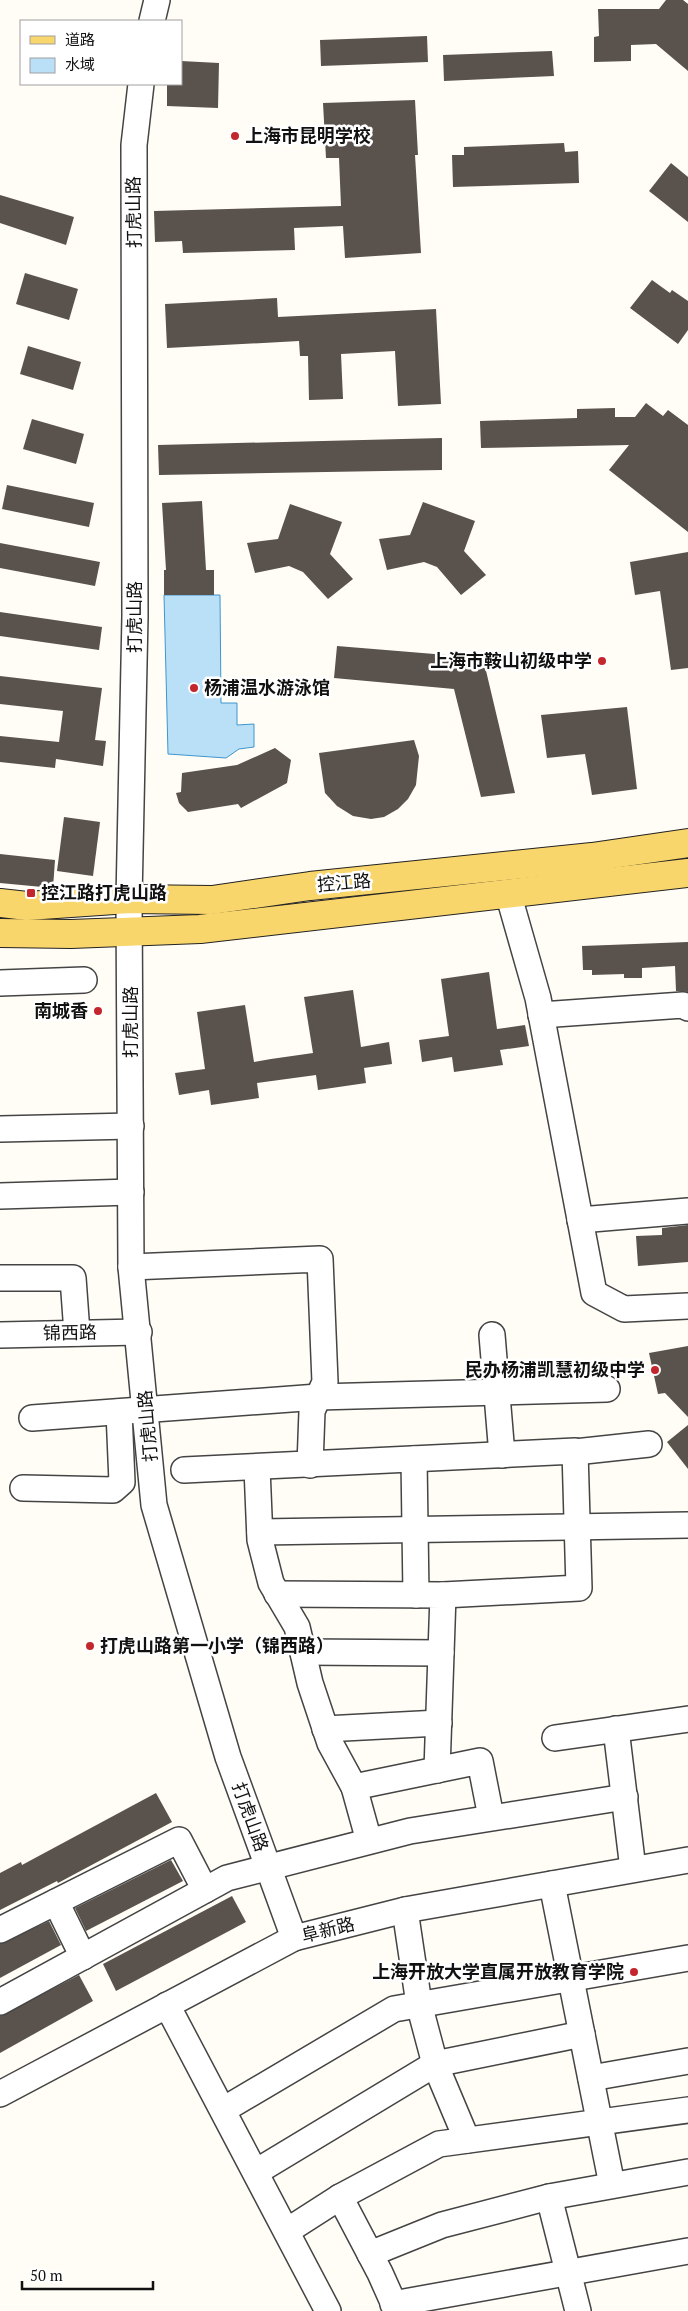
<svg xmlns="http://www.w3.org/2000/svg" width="688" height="2311" viewBox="0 0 688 2311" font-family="'PT Serif','Noto Sans SC',serif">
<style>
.water{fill:#b9e0f7;stroke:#3f96cf}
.building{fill:#5a524d}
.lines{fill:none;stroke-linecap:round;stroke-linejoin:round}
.minor-casing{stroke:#444;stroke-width:28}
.major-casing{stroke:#222;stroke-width:30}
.minor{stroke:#fff;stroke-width:25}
.major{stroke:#f9d66b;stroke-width:28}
.poi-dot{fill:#c4262e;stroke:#fff;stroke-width:2}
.labels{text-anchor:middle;stroke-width:5;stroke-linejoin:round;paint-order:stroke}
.poi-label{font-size:18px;font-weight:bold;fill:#111;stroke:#fff;text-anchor:start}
.street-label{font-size:18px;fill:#111;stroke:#fff}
</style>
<rect width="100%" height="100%" fill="#fffdf5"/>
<path class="water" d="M164 595H220L221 703H237V725L254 724V747L239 749 226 758 168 754Z"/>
<g class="building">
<path d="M666 0H683L688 4V71L656 44 631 45V61L594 62V37L599 36 598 9H659Z"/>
<path d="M427 36 428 62 321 66 320 40Z"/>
<path d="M552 51 554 76 444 81 443 55Z"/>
<path d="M181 61 219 63 218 108 167 106V84H181Z"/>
<path d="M415 100 418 155H415L421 253 345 258 343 226 294 228 295 250 183 253 182 241 155 242 154 211 341 206 339 158H326L323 103Z"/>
<path d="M564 143 565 152 578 151 579 183 453 187 452 155H464V147Z"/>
<path d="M671 163 688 177V222L649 191Z"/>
<path d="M0 195 74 217 66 245 0 223Z"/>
<path d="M25 273 78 289 69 320 16 304Z"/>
<path d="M652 280 670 293 672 290 688 301V330L678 344 630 308Z"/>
<path d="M277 298 278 317 436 309 441 404 398 406 395 351 341 354 343 399 309 400 308 356H300L299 341 167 348 165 304Z"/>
<path d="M28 346 81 362 73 390 20 374Z"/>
<path d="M646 403 663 416 668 410 688 425V532L609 470 629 445 481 448 480 421 577 418V409L615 408V417H635Z"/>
<path d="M32 419 84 434 76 464 23 449Z"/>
<path d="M442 438V470L159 475 158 445Z"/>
<path d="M7 485 94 503 89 527 2 509Z"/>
<path d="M202 501 206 570H214V595H164V570H166L162 503Z"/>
<path d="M423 502 475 521 464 551 486 575 461 595 437 567 424 562 387 570 379 539 410 535Z"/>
<path d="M290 504 342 522 330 554 353 579 328 599 303 572 289 566 255 573 247 543 278 539Z"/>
<path d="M0 543 100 562 95 586 0 568Z"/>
<path d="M688 552V668L671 670 660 591 635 595 630 562Z"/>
<path d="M0 612 102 627 99 650 0 636Z"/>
<path d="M337 646 483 658 515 793 481 797 454 689 334 678Z"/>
<path d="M0 676 102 688 95 740 106 741 103 766 56 759 55 768 0 762V736L59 742 63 711 0 704Z"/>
<path d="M627 707 637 789 592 795 585 754 547 758 541 715Z"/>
<path d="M414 740 419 756 416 785 408 799 398 809 384 817 371 819 353 816 337 806 325 793 319 753Z"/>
<path d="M275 748 291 760 287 783 241 808 238 804 188 812 179 803 176 793 181 792 182 773 237 765Z"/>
<path d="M64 817 100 822 93 876 57 871Z"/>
<path d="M0 854 55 860 53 888 0 883Z"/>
<path d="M688 942V992L676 991 675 966 642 968V978H624V974L592 975V970H583L582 946Z"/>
<path d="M489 972 497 1029 525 1025 529 1046 500 1050 503 1065 454 1072 452 1057 422 1062 419 1040 449 1036 441 979Z"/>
<path d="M353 990 361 1047 389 1042 392 1064 364 1068 366 1083 318 1090 316 1075 257 1083 259 1098 211 1105 209 1090 179 1095 175 1073 205 1069 197 1012 245 1005 254 1062 271 1059 313 1053 304 997Z"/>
<path d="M688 1225V1262L638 1266 636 1236 662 1235V1228Z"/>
<path d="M688 1346V1417L665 1393 658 1394 649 1353Z"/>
<path d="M688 1425V1469L667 1442Z"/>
<path d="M156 1793 172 1822 58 1883 57 1881 0 1910V1873L21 1862 22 1865Z"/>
<path d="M171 1860 183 1881 86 1931 75 1908Z"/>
<path d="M232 1896 246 1922 116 1991 103 1964Z"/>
<path d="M49 1921 61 1945 0 1978V1944Z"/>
<path d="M79 1975 93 2001 0 2053V2016Z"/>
</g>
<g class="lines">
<g class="minor-casing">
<g id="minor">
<path d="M152 21 157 0"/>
<path d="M141 84 134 145 135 616 129 899 131 1267 154 1505 228 1757 294 1938"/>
<path d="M508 893 538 998 594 1293 624 1309 688 1306"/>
<path d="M0 983 84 980"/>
<path d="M541 1015 683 1005 688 1008"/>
<path d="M0 1129 131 1126"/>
<path d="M0 1196 131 1192"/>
<path d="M580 1220 688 1211"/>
<path d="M131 1267 320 1259 325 1382 312 1411 310 1465"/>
<path d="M0 1278H73L77 1333"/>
<path d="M0 1335 139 1332"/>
<path d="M492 1335 502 1455"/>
<path d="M32 1418 318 1397 607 1389"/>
<path d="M575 1452 649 1444"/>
<path d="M414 1459 416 1595"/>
<path d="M257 1468 260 1540 271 1583 297 1627 310 1683 330 1743 354 1787 369 1841"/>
<path d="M184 1470 575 1451 579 1588 443 1595"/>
<path d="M23 1488 113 1490 122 1482 119 1412"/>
<path d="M260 1532 688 1525"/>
<path d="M277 1594 443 1595 437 1770"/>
<path d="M303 1652 441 1653"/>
<path d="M325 1729 439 1723"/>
<path d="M616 1729 633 1869"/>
<path d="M555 1738 688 1719"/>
<path d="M354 1787 480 1761 491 1817"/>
<path d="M552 1884 612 2185"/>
<path d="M56 1902 83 1957"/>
<path d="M405 1910 419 2004 435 2064 467 2140"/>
<path d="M0 1930 179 1840 205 1890"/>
<path d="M0 2002 227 1878 410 1831 625 1797"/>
<path d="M167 2005 328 2311"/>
<path d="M591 2078 688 2061"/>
<path d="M0 2094 294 1938 405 1910 688 1860"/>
<path d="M223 2110 394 2009 688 1958"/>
<path d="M256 2172 435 2064 582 2034"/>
<path d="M340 2197 380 2273 397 2311"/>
<path d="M549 2197 578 2311"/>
<path d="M287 2231 340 2197 439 2144 688 2110"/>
<path d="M370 2254 442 2225 549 2197 688 2172"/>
<path d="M393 2304 688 2251"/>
</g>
</g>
<g class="major-casing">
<g id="major">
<path d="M0 903 27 906 129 899 212 900 310 886 592 857 688 843"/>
<path d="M0 933 71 934 200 929 688 873"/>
</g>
</g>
<use href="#minor" class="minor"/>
<use href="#major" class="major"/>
</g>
<g class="poi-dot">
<circle cx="235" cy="136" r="5"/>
<circle cx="602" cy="661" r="5"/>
<circle cx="194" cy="688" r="5"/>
<rect x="26" y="888" width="10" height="10" rx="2.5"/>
<circle cx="98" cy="1011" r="5"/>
<circle cx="655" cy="1370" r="5"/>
<circle cx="90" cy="1646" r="5"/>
<circle cx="634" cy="1972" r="5"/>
</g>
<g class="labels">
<g class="poi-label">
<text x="245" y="142">上海市昆明学校</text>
<text x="592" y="667" text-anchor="end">上海市鞍山初级中学</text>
<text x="204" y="694">杨浦温水游泳馆</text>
<text x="41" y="899">控江路打虎山路</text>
<text x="88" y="1017" text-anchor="end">南城香</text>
<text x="645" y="1376" text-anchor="end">民办杨浦凯慧初级中学</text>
<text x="100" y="1652">打虎山路第一小学（锦西路）</text>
<text x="624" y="1978" text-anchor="end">上海开放大学直属开放教育学院</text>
</g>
<g class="street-label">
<text transform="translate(134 212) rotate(-91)" y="6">打虎山路</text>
<text transform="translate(135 617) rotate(-90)" y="6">打虎山路</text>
<text transform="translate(344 883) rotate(-5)" y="6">控江路</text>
<text transform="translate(131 1022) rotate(-90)" y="6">打虎山路</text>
<text transform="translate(70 1333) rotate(-1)" y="6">锦西路</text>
<text transform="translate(148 1426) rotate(-95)" y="6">打虎山路</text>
<text transform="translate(250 1817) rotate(70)" y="6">打虎山路</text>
<text transform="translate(328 1930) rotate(-14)" y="6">阜新路</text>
</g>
</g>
<rect x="20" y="20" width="162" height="65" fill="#ffffff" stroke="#a0a0a0"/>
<rect x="30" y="36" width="25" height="8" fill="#f9d66b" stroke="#a0a0a0"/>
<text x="65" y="45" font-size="15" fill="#111111">道路</text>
<rect x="30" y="58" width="25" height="15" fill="#b9e0f7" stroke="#a0a0a0"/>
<text x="65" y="70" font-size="15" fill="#111111">水域</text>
<path d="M22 2281v8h131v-8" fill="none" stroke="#111111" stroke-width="2.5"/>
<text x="30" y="2281" font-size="15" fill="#111111" stroke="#ffffff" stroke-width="4" paint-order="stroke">50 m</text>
</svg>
